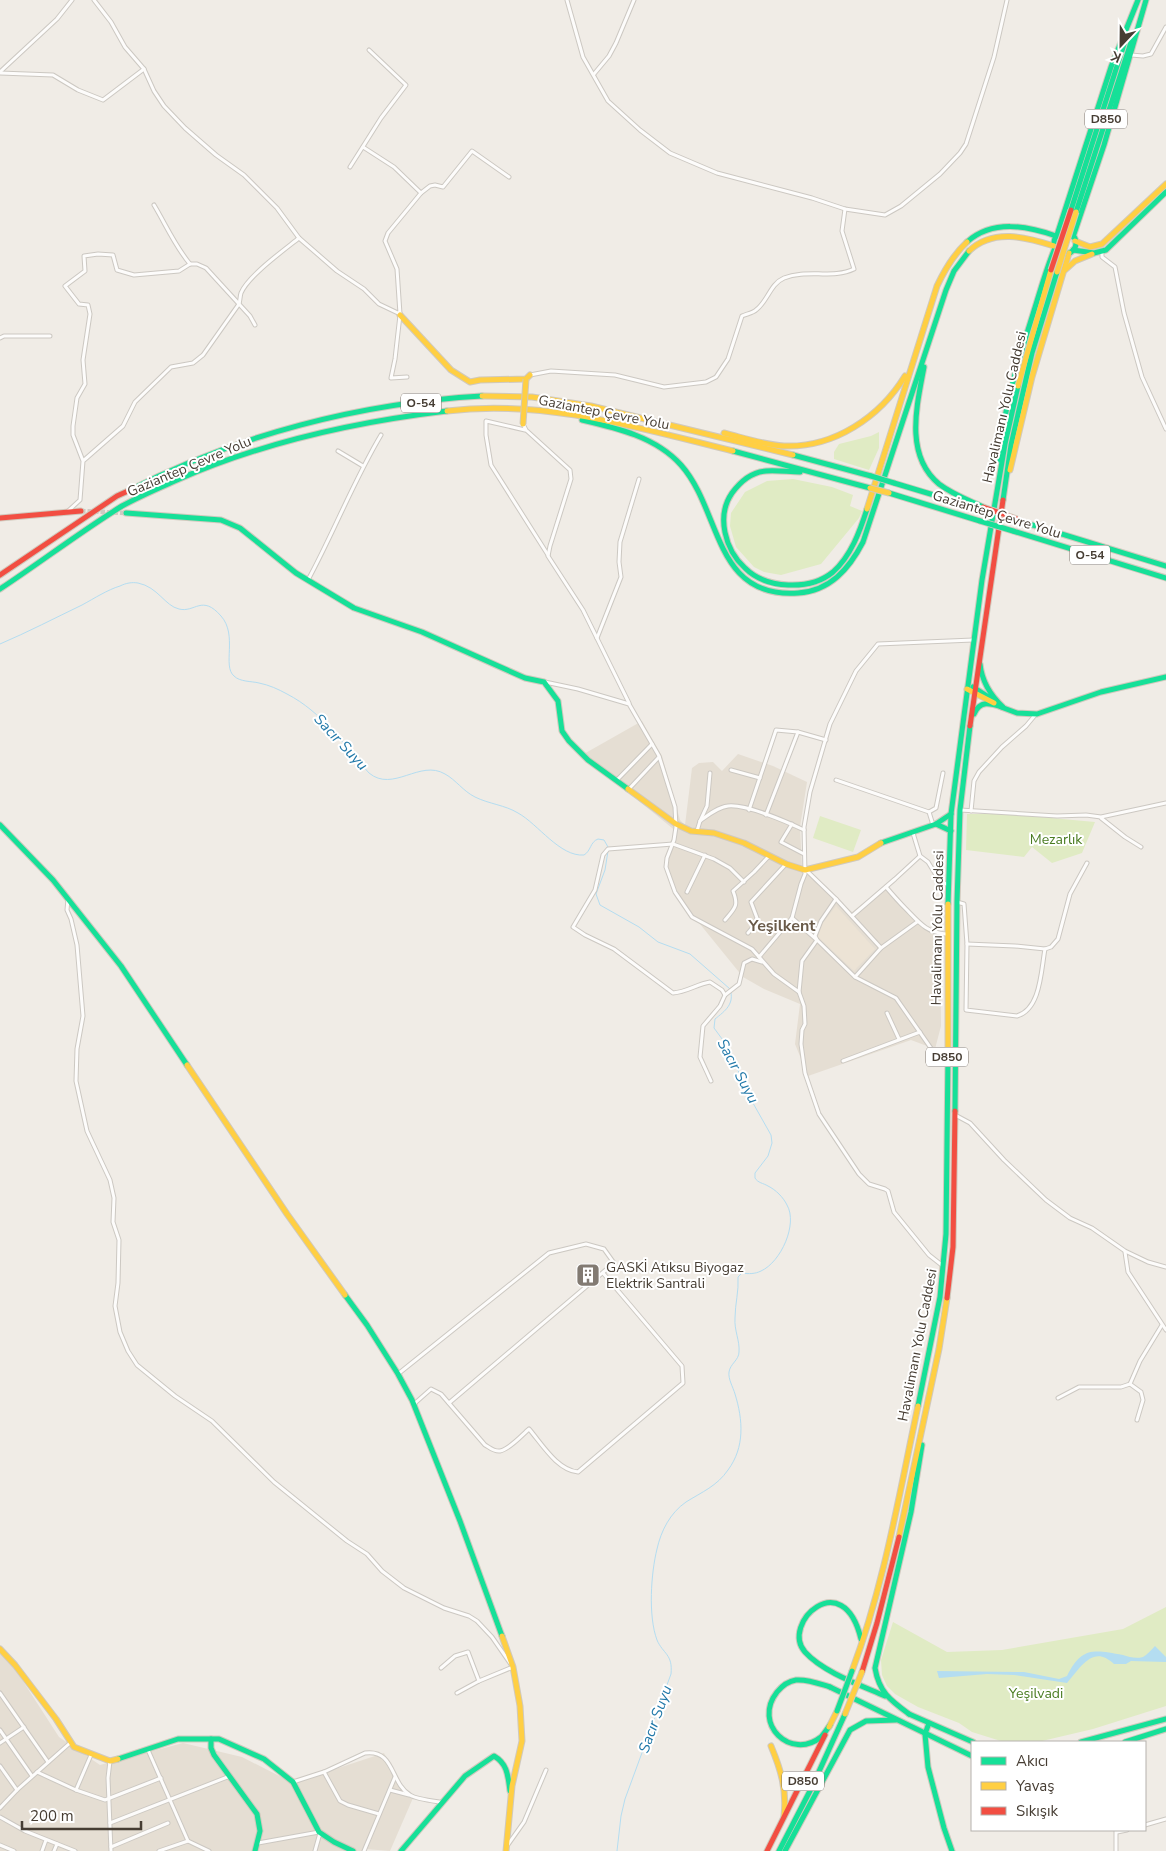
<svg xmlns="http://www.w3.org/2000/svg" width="1166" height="1851" viewBox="0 0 1166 1851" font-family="'Nunito Sans',sans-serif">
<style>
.residential{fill:#e5ded3}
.education{fill:#ece3d5}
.green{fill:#e0ebc4}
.water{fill:#b4ddf1}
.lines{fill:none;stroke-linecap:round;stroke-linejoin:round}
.stream{stroke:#b4ddf1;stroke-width:1}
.secondary-tunnel{stroke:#cec9c2;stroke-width:4.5;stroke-dasharray:4.5 2;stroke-linecap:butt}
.street-casing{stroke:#ccc8c2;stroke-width:5}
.fast-casing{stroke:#d0c9bd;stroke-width:7}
.slow-casing{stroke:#d0c9bd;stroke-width:7}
.jam-casing{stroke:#d0c9bd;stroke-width:7}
.street{stroke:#fdfcfb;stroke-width:3}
.fast{stroke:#16e098;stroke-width:5}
.slow{stroke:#ffcf43;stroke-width:5}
.jam{stroke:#f24e42;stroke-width:5}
.fast-bridge-casing{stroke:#d0c9bd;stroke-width:7;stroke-linecap:butt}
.slow-bridge-casing{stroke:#d0c9bd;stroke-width:7;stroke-linecap:butt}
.jam-bridge-casing{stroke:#d0c9bd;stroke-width:7;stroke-linecap:butt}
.fast-bridge{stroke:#16e098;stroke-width:5}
.slow-bridge{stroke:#ffcf43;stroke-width:5}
.jam-bridge{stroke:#f24e42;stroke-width:5}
.labels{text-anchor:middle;stroke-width:4;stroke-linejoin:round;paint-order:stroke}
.shield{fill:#fff;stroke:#7e7770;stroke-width:1}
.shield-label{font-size:12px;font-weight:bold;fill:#463d33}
.street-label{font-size:14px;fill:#463d33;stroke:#fff}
.park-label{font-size:14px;fill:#4a7c22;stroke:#fff}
.poi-label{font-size:14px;fill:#463d33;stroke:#fff;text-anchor:start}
.water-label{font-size:15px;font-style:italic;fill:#2279a9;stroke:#fff}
.quarter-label{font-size:16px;font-weight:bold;fill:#695a49;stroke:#fff}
</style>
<rect width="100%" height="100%" fill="#f0ece6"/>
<g class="residential">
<path d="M642 721 662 756 680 820 685 825 692 768 699 763 713 762 722 771 738 754 773 766 807 782 800 827 802 867 852 912 885 886 919 922 940 933 941 1026 935 1049 911 1040 808 1076 795 1044 800 1004 764 989 743 977 691 913 668 876V854L677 832 582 755Z"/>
<path d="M0 1651 8 1658 59 1737 100 1765 183 1743 242 1757 293 1783 384 1753 400 1784 413 1798 390 1851 365 1849 363 1851H0Z"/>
</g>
<path class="education" d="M836 906 875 949 854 971 818 937 822 924Z"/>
<g class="green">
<path d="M879 432V448L869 470 834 459V452L839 444 871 436Z"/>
<path d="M793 479 832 487 853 495 850 506 862 511 859 518 821 564 781 575 764 572 754 567 736 547 730 526 731 513 745 492 767 481Z"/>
<path d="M967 814H1007L1095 822 1082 853 1052 863 1032 847 1024 857 966 850Z"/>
<path d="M820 816 861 830 853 852 813 838Z"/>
<path d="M1166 1607V1706L1093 1729 1042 1741 1004 1742 972 1732 959 1723 918 1707 895 1694 887 1686 882 1675 881 1660 893 1622 947 1652 1002 1650 1123 1629Z"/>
</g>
<path class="water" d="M1155 1646 1166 1657V1662L1131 1661 1126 1664H1114C1093 1644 1081 1667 1067 1683L1014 1675 987 1674 939 1678 937 1671 1024 1672 1059 1679 1067 1676C1082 1646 1094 1650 1123 1655 1129 1657 1136 1659 1143 1657 1147 1655 1151 1650 1155 1646Z"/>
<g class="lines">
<g class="stream">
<path d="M0 644C28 632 55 618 82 605 95 598 107 590 120 586 126 583 132 582 138 583 158 587 165 606 179 609 195 613 202 594 221 616 238 635 222 666 234 676 240 682 251 681 259 683 269 685 278 689 287 694 322 712 343 744 369 773 393 793 420 759 445 774 456 780 463 791 475 797 489 804 505 805 518 813 538 824 560 857 584 855 591 851 590 842 598 839L604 840 608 847"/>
<path d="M608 851 605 870 596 894 600 905 639 927 658 942 690 954 730 989C735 1004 725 1011 715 1019L714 1028 728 1047 749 1096 771 1135 772 1143 768 1156 755 1173V1178C758 1183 763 1183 768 1186 776 1190 783 1197 787 1205 798 1224 781 1262 761 1271 755 1274 749 1274 742 1273L738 1277C739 1291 735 1304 735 1318 734 1330 740 1341 739 1352 739 1360 730 1364 729 1372 728 1379 733 1387 735 1394 743 1420 745 1447 728 1470 717 1486 702 1492 686 1502 670 1513 661 1531 657 1549 651 1573 648 1616 657 1640 663 1654 673 1654 671 1674L625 1799 621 1816 617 1851"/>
</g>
<path class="secondary-tunnel" d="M81 511 126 513"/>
<g class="street-casing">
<g id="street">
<path d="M94 0 111 22 125 47 144 69 154 91 164 106 185 128 216 155 244 175 277 208 299 238 337 271 364 289 379 304 400 314 397 269 385 241 388 233 421 193 430 186 435 185 443 187 472 151 509 177"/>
<path d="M567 0 583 57 608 101 640 130 670 153 717 173 812 198 845 209 885 215 901 206 940 174 960 153 966 144 994 57 1007 0"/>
<path d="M1131 55 1143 56 1151 54 1166 27"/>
<path d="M0 72 57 19 72 0"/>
<path d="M0 73 53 75 78 90 103 100 144 69"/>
<path d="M594 74 609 56 616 43 634 0"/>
<path d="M363 147 394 167 421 193"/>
<path d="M350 167 381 118 406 85 369 50"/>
<path d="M154 205C166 225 175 246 190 264"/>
<path d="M1102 252V257L1115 267 1124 313 1142 377 1166 429"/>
<path d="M400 315 395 359 391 378 407 377"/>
<path d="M255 325 250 316 239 304C240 301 240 296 241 293 248 276 284 250 299 238"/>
<path d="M0 338 4 336H50"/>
<path d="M530 375 551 371 615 375 664 387 706 382 716 377 728 359 742 316C746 314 753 313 756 310 768 301 770 284 784 278 806 269 833 279 854 269L842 231 845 209"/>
<path d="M523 424 526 430 570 470 571 479 550 546 548 556 583 610 629 703"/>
<path d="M525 430 486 421V435L491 465 548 555"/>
<path d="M338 451 363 466"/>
<path d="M68 511 80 500 83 461 73 435V426L77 398 85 384 83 360 90 314 88 305 79 304 65 286 85 271 84 256 98 254 113 255 117 270 134 275 179 271 190 264H197L206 268 239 304 203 355 193 363 171 367 135 402 123 426 83 461"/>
<path d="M308 580C334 532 353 482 381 435"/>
<path d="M597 638 621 577 619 562 620 542 639 479"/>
<path d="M545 682 578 689 629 704 659 756 675 807 676 827 674 840 667 858 666 867 675 892 692 917 752 949 774 974 799 992"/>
<path d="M731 770 760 778"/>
<path d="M836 780 929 812 933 825"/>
<path d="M616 781 652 744"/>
<path d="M628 790 659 757"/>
<path d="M749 810 776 730 798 732 826 740"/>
<path d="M960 810 1057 816 1086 815 1101 817 1166 803"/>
<path d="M971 811 974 781 979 772 1002 747 1026 726 1036 714"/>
<path d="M929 812 936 808 943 773"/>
<path d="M766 815 798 732"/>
<path d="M1101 818 1125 837 1141 847"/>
<path d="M700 821C708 815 718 807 728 806 746 804 787 822 804 830"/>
<path d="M792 824 781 842 804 854"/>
<path d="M697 831 700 821 707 806 710 773"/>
<path d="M913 833 920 856 928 862 939 880 948 885"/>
<path d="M806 870 836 899 881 948"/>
<path d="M886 887C892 894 898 901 905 908 918 921 926 933 946 934"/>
<path d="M687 892 705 855"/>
<path d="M68 899 67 910 71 919 77 945 83 1016 77 1049 76 1081 87 1131 110 1180 114 1198 113 1222 119 1240 118 1283 115 1306 120 1332 128 1351 137 1365 175 1396 212 1421 274 1482 347 1541 367 1554 382 1571 404 1588 444 1608 469 1616 477 1621 492 1637 510 1663"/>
<path d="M836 899 821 921 815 936 817 940 855 977 896 998 935 1054 947 1061"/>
<path d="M957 902 964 904 967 944 966 1010 1017 1016C1041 1009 1041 970 1045 949"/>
<path d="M852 916 895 879 920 856"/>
<path d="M792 918 817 940 802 961 799 992 804 1006 805 1024 802 1030 801 1044 805 1073 819 1114 859 1174 869 1184 885 1189 888 1191 894 1212 929 1255 943 1266"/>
<path d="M725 920C735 908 739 906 733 891L754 872 769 856"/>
<path d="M748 933 754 926 757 918 751 902 786 864"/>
<path d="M967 944 1015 946 1045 949 1051 947 1058 939 1070 894 1087 863"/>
<path d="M759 957 792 918 801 884 805 874 804 827 810 792 830 724 856 671 878 644 973 640"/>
<path d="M855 977 881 948 917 922"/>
<path d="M725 995 739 984 744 963 752 959 762 962"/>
<path d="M887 1013 899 1039"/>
<path d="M843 1061 920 1032"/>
<path d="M711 1081 700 1057 703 1026 720 1006 725 995 722 990 710 982C697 984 687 992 673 993L614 949 585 935 573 927 595 890 603 855 608 849 673 844 714 859 730 868 744 882"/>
<path d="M957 1116 970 1123 1004 1160 1046 1200 1070 1218 1092 1228 1125 1251 1148 1262 1166 1267"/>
<path d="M1125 1252 1128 1272 1166 1330"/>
<path d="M398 1374 549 1253 586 1244 604 1249 614 1263 449 1403"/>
<path d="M1130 1384 1141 1392 1143 1400 1137 1420"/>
<path d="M1058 1398 1079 1387H1121L1130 1384 1140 1361 1162 1325"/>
<path d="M414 1404 431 1389 441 1394 485 1445C489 1447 494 1452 500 1451 510 1449 522 1435 529 1429 542 1444 557 1470 578 1472L683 1383 682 1366 603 1273"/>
<path d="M441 1668 455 1656 468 1652 479 1681"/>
<path d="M0 1693 48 1762"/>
<path d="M457 1693 479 1681 513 1667"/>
<path d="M0 1730 32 1776"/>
<path d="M0 1743 24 1727"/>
<path d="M148 1750 188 1841 209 1851"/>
<path d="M110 1761 108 1778 111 1851"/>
<path d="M0 1766 17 1790"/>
<path d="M37 1772 76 1790 105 1800 161 1778"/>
<path d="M324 1772 340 1801 348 1805 379 1814"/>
<path d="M293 1782 324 1772 365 1753C395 1749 390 1783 410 1795 416 1799 433 1801 440 1802"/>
<path d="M76 1790 91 1755"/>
<path d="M390 1790 409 1795"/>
<path d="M0 1808 17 1790 70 1743"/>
<path d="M0 1817 25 1831 75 1851"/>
<path d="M110 1823 230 1776"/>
<path d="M1145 1825 1166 1819"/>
<path d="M1117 1832 1127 1830"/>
<path d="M258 1843 319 1832"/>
<path d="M0 1845 14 1851"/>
<path d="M507 1846 524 1822 546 1770"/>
<path d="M111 1847 168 1823"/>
<path d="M42 1851 46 1840"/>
<path d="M54 1851 57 1844"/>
<path d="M159 1851 188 1841"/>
<path d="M315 1851 320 1833"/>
<path d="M364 1851 395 1777"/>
<path d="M1116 1851V1830"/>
</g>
</g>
<g class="fast-casing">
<g id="fast">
<path d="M1071 210 1126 38"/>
<path d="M1076 212 1134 33"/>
<circle cx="1065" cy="243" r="11"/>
<path d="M1057 235 1111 67 1138 0"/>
<path d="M1073 237 1104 145 1146 0"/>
<path d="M967 242C993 219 1027 226 1056 236"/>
<path d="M1073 250 1094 253 1106 250 1166 192"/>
<path d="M924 367C917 405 904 455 939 484 952 494 968 500 983 507"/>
<path d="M582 420C617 428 656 437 681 465 722 511 713 599 798 593 830 591 849 569 863 542L946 290 954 271 969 251"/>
<path d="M733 451 870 488"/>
<path d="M793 455 871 476"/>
<path d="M999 460C1003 409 1018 362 1033 314 1040 292 1046 269 1055 248"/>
<path d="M800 472C789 472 777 470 766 471 752 472 740 482 732 493 716 516 725 550 745 568 766 589 810 591 833 572 851 556 860 531 867 509"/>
<path d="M894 483 977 508"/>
<path d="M128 491C237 435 360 403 482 396"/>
<path d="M889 493 980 521"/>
<path d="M1003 500 1011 445 1032 353 1057 272"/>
<path d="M126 513 221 520 240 528 296 573 354 608 422 632 525 678 544 682 558 701 562 731 569 741 588 760 628 789"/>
<path d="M1016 520 1166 566"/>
<path d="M1013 531 1166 578"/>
<path d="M0 589C41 562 80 532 122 506 140 496 159 488 177 480 263 442 354 422 447 411"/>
<path d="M980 664C982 682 990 695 1003 707"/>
<path d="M973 687 992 699"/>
<path d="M1001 707 1017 713 1037 714 1101 692 1166 677"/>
<path d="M974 714C980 700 990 703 1002 707"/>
<path d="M936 824 951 831"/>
<path d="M0 825 53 880 121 966 187 1065"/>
<path d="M881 843 936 824 951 814"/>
<path d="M948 904 951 814 982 580 1005 444 1018 386"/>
<path d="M955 1111 957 902 960 810 970 726"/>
<path d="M345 1295 367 1325 398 1374 412 1400 460 1521 502 1636"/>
<path d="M918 1406 940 1297 946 1234 948 1054"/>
<path d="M861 1639C843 1564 780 1624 805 1652 823 1672 860 1685 885 1696"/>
<path d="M830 1687 972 1756"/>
<path d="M830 1687C820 1684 808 1679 796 1680 789 1681 782 1686 777 1692 752 1724 791 1761 821 1737 824 1734 827 1729 830 1725"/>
<path d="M909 1714 973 1742"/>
<path d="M909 1714C890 1700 879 1692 875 1668L911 1512 922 1445"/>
<path d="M929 1723 925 1734 928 1767 944 1828 952 1851"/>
<path d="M211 1739V1748L214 1755 257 1814 260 1831 255 1851"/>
<path d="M1081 1742 1166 1719"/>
<path d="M1125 1742 1166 1729"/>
<path d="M118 1759 178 1739H219L264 1759 293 1782 319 1832 334 1842 353 1851"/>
<path d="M401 1851 465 1776 494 1756C508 1764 508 1777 510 1791"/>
<path d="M779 1851 812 1787 845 1714"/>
<path d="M785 1851 850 1730 866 1721 896 1720"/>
</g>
</g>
<g class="slow-casing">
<g id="slow">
<path d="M1075 241 1090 247 1102 244 1166 184"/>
<path d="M969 251C993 228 1026 237 1054 246"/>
<path d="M1065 270 1075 261 1092 254"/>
<path d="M400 315 451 370 470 382 480 380 526 379 530 375"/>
<path d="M1018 386 1051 270"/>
<path d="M482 396 532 397 591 406 793 455"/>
<path d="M447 411C545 399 639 428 733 451"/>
<path d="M724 433C744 438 764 445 784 446 834 448 880 417 905 376"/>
<path d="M1010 470 1032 377 1069 253"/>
<path d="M867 509 937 286C945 269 953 255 967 242"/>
<path d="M967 689 994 703"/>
<path d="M628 789 676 824 691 831 714 833 744 843 786 864 805 870 858 857 881 843"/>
<path d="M948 1054V904"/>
<path d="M187 1065 287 1214 345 1295"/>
<path d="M899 1537 939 1349 947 1298"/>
<path d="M502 1636 513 1667 520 1706 522 1741 512 1786 506 1851"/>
<path d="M0 1649 15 1665 56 1719 74 1747 110 1761 118 1759"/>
<path d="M852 1671C884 1586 899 1495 918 1406"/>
<path d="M829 1727 837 1711"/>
<path d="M771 1746C781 1770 787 1790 784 1816"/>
</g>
</g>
<g class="jam-casing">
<g id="jam">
<path d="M0 518 81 511"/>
<path d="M0 575 117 496 128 491"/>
<path d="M970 726 1003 500"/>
<path d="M947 1298 953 1247 955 1111"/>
<path d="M862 1672 877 1623 899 1537"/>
<path d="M767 1851 825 1735"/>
</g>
</g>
<use href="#street" class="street"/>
<use href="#fast" class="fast"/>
<use href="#slow" class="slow"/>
<use href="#jam" class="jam"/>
<g class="fast-bridge-casing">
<g id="fast-bridge">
<path d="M871 476 894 483"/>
<path d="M980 521 1013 531"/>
<path d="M837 1711 852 1671"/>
</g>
</g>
<g class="slow-bridge-casing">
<g id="slow-bridge">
<path d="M1057 272 1076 212"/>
<path d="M523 424 526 379"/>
<path d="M870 488 889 493"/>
<path d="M845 1714 862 1672"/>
</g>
</g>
<g class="jam-bridge-casing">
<g id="jam-bridge">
<path d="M1051 270 1071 210"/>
<path d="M983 507 1017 519"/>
</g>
</g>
<use href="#fast-bridge" class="fast-bridge"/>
<use href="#slow-bridge" class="slow-bridge"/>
<use href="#jam-bridge" class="jam-bridge"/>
</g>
<defs>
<g id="building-square" transform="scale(1.25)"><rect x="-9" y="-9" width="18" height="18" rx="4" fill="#827a72" stroke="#fff"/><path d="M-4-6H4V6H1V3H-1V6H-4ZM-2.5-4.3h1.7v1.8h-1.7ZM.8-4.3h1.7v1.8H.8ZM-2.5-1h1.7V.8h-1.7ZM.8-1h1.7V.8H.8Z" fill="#fff"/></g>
</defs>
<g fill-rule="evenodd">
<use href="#building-square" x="588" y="1275"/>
</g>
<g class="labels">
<g class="shield">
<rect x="1085" y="109.5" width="42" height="19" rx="4"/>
<rect x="401" y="393.5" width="40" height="19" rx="4"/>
<rect x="1070" y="545.5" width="40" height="19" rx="4"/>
<rect x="926" y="1047.5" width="42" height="19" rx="4"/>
<rect x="782" y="1771.5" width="42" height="19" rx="4"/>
</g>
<g class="shield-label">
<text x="1106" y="123">D850</text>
<text x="421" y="407">O-54</text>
<text x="1090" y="559">O-54</text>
<text x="947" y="1061">D850</text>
<text x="803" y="1785">D850</text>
</g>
<g class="street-label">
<text transform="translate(1004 407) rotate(-77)" y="5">Havalimanı Yolu Caddesi</text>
<text transform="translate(604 412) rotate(11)" y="5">Gaziantep Çevre Yolu</text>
<text transform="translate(189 466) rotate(-23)" y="5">Gaziantep Çevre Yolu</text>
<text transform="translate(997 514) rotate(17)" y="5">Gaziantep Çevre Yolu</text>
<text transform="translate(937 928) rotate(-89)" y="5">Havalimanı Yolu Caddesi</text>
<text transform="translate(917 1345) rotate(-79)" y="5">Havalimanı Yolu Caddesi</text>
</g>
<g class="park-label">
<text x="1056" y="844">Mezarlık</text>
<text x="1036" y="1698">Yeşilvadi</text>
</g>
<g class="poi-label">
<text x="606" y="1272">GASKİ Atıksu Biyogaz<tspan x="606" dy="16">Elektrik Santrali</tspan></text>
</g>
<g class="water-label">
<text transform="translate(341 742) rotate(47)" y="5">Sacır Suyu</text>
<text transform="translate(738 1071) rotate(62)" y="5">Sacır Suyu</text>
<text transform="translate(655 1719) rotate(-70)" y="5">Sacır Suyu</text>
</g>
<g class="quarter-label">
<text x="782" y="931">Yeşilkent</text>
</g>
</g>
<rect x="971" y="1741" width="175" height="90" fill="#ffffff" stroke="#b5b1ad"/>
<rect x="981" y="1757" width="25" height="8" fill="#16e098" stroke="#b5b1ad"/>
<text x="1016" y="1766" font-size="15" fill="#463d33">Akıcı</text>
<rect x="981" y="1782" width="25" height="8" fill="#ffcf43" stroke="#b5b1ad"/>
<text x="1016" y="1791" font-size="15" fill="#463d33">Yavaş</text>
<rect x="981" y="1807" width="25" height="8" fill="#f24e42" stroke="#b5b1ad"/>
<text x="1016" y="1816" font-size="15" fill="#463d33">Sıkışık</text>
<g transform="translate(1121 45) rotate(202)" stroke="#ffffff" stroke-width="4" paint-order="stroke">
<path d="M0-4L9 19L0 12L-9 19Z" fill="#463d33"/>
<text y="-8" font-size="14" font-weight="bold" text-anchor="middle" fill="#463d33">K</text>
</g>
<path d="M22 1821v8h119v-8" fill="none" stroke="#463d33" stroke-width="2.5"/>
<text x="30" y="1821" font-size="15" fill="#463d33" stroke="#ffffff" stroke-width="4" paint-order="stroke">200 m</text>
</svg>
